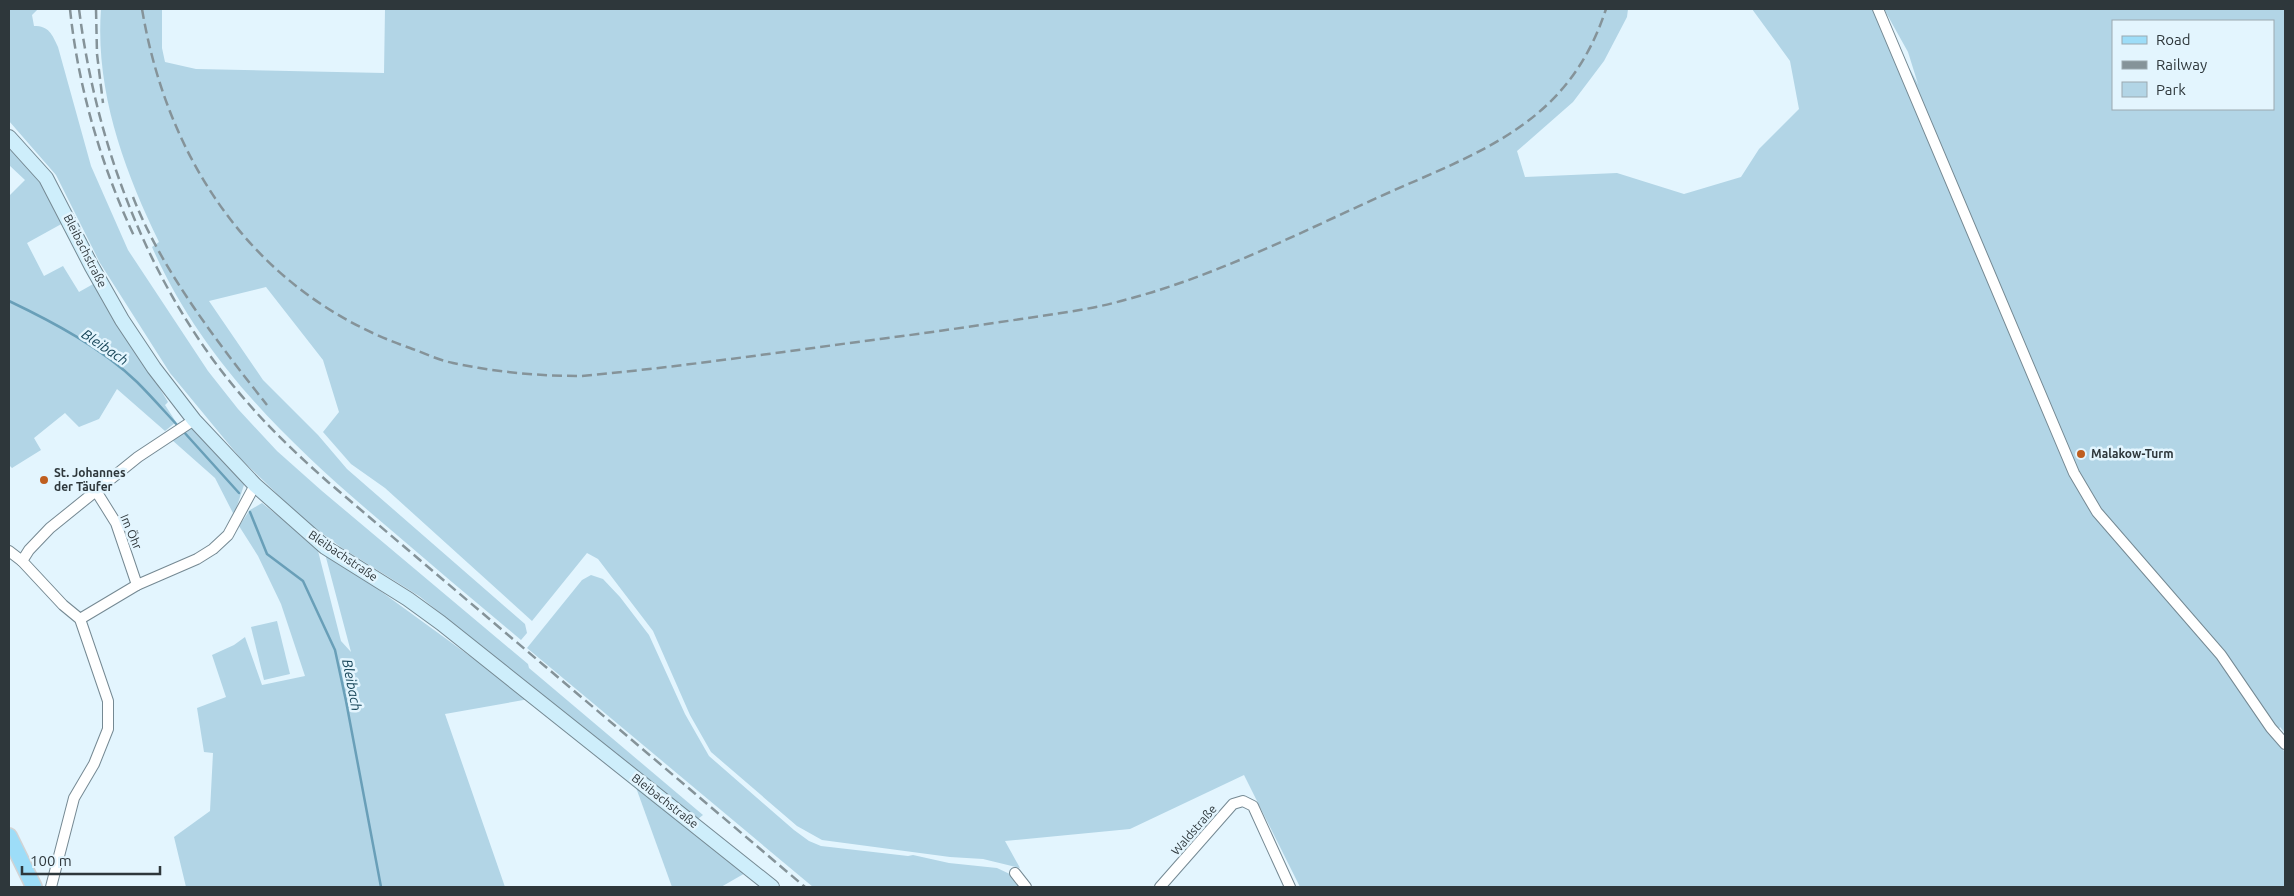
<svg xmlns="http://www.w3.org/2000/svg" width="2294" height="896" viewBox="0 0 2294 896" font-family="Ubuntu,sans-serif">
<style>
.green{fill:#b2d5e6;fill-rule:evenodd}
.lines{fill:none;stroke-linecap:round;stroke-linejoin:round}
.stream{stroke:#699fb8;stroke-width:2.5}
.street-casing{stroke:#758993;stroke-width:12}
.secondary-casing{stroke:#758993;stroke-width:16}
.primary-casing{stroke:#d1d3d4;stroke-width:18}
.street{stroke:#fff;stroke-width:10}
.secondary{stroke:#ceeefb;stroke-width:14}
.primary{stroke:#9dddf8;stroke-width:15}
.rail{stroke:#859399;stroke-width:2.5;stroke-dasharray:10 5;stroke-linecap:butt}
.poi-dot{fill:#bf5e1f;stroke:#e3f5fe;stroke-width:2}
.labels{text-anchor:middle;stroke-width:5;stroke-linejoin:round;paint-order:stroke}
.street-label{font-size:12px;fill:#2e373b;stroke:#e3f5fe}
.poi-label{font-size:12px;font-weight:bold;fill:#2e373b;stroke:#e3f5fe;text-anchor:start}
.water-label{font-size:14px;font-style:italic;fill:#184659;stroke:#e3f5fe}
</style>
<rect width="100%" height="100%" fill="#e3f5fe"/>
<g class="green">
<path d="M9 9H38L32 15 34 26C49 26 52 34 58 47L91 166 128 250 208 371 238 409 277 451 322 491 528 664 529 668 703 815 698 819 419 596 342 548 304 520 241 459 170 373 100 263 56 175 9 121Z"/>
<path d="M101 9H162V48L165 62 196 69 384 73 385 9H1628L1627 17 1604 61 1573 102 1517 151 1525 177 1617 173 1684 194 1741 177 1759 149 1799 109 1790 61 1752 9H1877L1918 84 1908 52 1884 9H2285V733L2280 727 2273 739 2285 752V887H1300L1244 775 1130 829 1005 841 1020 868 983 859 950 857 822 840 797 826 711 752 690 715 653 631 598 559 587 553 532 621 385 488 351 464 323 432 339 412 323 360 266 287 209 301 263 380 318 435 347 469 525 624 527 633 521 640C478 604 434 567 391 530 295 449 204 365 152 247L159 242C124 170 95 91 101 9ZM2113 21H2273V109H2113Z"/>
<path d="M9 146 32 170 65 222 27 243 44 276 63 266 79 292 95 283 168 402 165 405 176 422 165 431 117 389 99 419 79 427 65 413 34 438 41 450 12 468 9 465V196L25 180 9 165Z"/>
<path d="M192 427 245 482 234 515 215 478 172 440Z"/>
<path d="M262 503 317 547 341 641 351 652 324 550 529 699 445 714 505 887H186L174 837 210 811 213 753 204 752 197 708 226 697 212 655 234 645 245 637 262 685 305 676 281 604 258 556 239 526 250 510Z"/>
<path d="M591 575 603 579 620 597 649 635 685 714 709 756 794 830 809 841 821 846 908 856 913 855 949 863 997 868 1014 876 1021 887H813L527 648 582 580Z"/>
<path d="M277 621 290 674 264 680 251 627Z"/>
<path d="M634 782 747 872 721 887H672Z"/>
</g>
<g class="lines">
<g class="stream">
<path d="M9 301C53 322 102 348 137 382 152 397 165 412 179 427"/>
<path d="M183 431 239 493"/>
<path d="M250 512 267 554 303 581 335 650 346 701 381 887"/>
</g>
<g class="street-casing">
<g id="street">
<path d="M1878 9 2074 473 2097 512 2221 655 2271 728 2285 744"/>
<path d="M96 491 116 523 137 585"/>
<path d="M9 551 22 561"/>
<path d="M80 619 137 585 197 559 213 549 228 535 255 485"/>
<path d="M1015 873 1026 887"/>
<path d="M51 887 74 798 94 764 108 729V701L80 619 63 605 22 561 29 550 50 528 138 457 194 420"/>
<path d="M1160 887 1233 804 1243 801 1253 806 1290 887"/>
</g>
</g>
<g class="secondary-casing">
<path id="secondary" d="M9 137 46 178 92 267 122 320 154 368 194 420 255 485 325 547 408 599 441 623 772 887"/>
</g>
<g class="primary-casing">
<path id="primary" d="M9 836 34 887"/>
</g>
<use href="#street" class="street"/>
<use href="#secondary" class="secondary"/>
<use href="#primary" class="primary"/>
<g class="rail">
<path d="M70 9C78 87 101 165 134 236"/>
<path d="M79 9C97 151 152 294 247 402 272 431 300 457 328 482L805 887"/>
<path d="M96 9 97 54 103 103"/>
<path d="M142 9C168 164 257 295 410 348 424 353 438 360 453 363 495 372 538 376 581 376 681 367 780 352 880 339 927 333 974 326 1021 319 1054 314 1088 310 1121 301 1211 278 1295 235 1379 197 1481 151 1568 125 1606 9"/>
<path d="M133 197C162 271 218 343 267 405"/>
</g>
</g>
<g class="poi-dot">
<circle cx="2081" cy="454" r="5"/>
<circle cx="44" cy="480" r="5"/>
</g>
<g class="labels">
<g class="street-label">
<text transform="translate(85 251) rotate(63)" y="4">Bleibachstraße</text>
<text transform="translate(131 532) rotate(67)" y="4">Im Öhr</text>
<text transform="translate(343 556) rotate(34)" y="4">Bleibachstraße</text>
<text transform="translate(665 801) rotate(38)" y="4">Bleibachstraße</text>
<text transform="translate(1194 830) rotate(-49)" y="4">Waldstraße</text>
</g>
<g class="poi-label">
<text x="2091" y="458">Malakow-Turm</text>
<text x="54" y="477">St. Johannes<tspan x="54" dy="14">der Täufer</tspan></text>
</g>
<g class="water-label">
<text transform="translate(105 347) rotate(34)" y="5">Bleibach</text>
<text transform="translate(352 685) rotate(79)" y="5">Bleibach</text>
</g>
</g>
<rect width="2294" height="896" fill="none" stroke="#2e373b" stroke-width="20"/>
<rect x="2112" y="20" width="162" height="90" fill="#e3f5fe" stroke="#9ba9b0"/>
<rect x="2122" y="36" width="25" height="8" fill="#9dddf8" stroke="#9ba9b0"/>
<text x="2156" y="45" font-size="15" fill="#2e373b">Road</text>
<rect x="2122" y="61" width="25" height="8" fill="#859399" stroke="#9ba9b0"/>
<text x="2156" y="70" font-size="15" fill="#2e373b">Railway</text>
<rect x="2122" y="82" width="25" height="15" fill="#b2d5e6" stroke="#9ba9b0"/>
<text x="2156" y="95" font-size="15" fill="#2e373b">Park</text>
<path d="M22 866v8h138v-8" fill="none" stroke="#2e373b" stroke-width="2.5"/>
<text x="30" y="866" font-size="15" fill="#2e373b" stroke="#e3f5fe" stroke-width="4" paint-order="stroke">100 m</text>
</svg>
